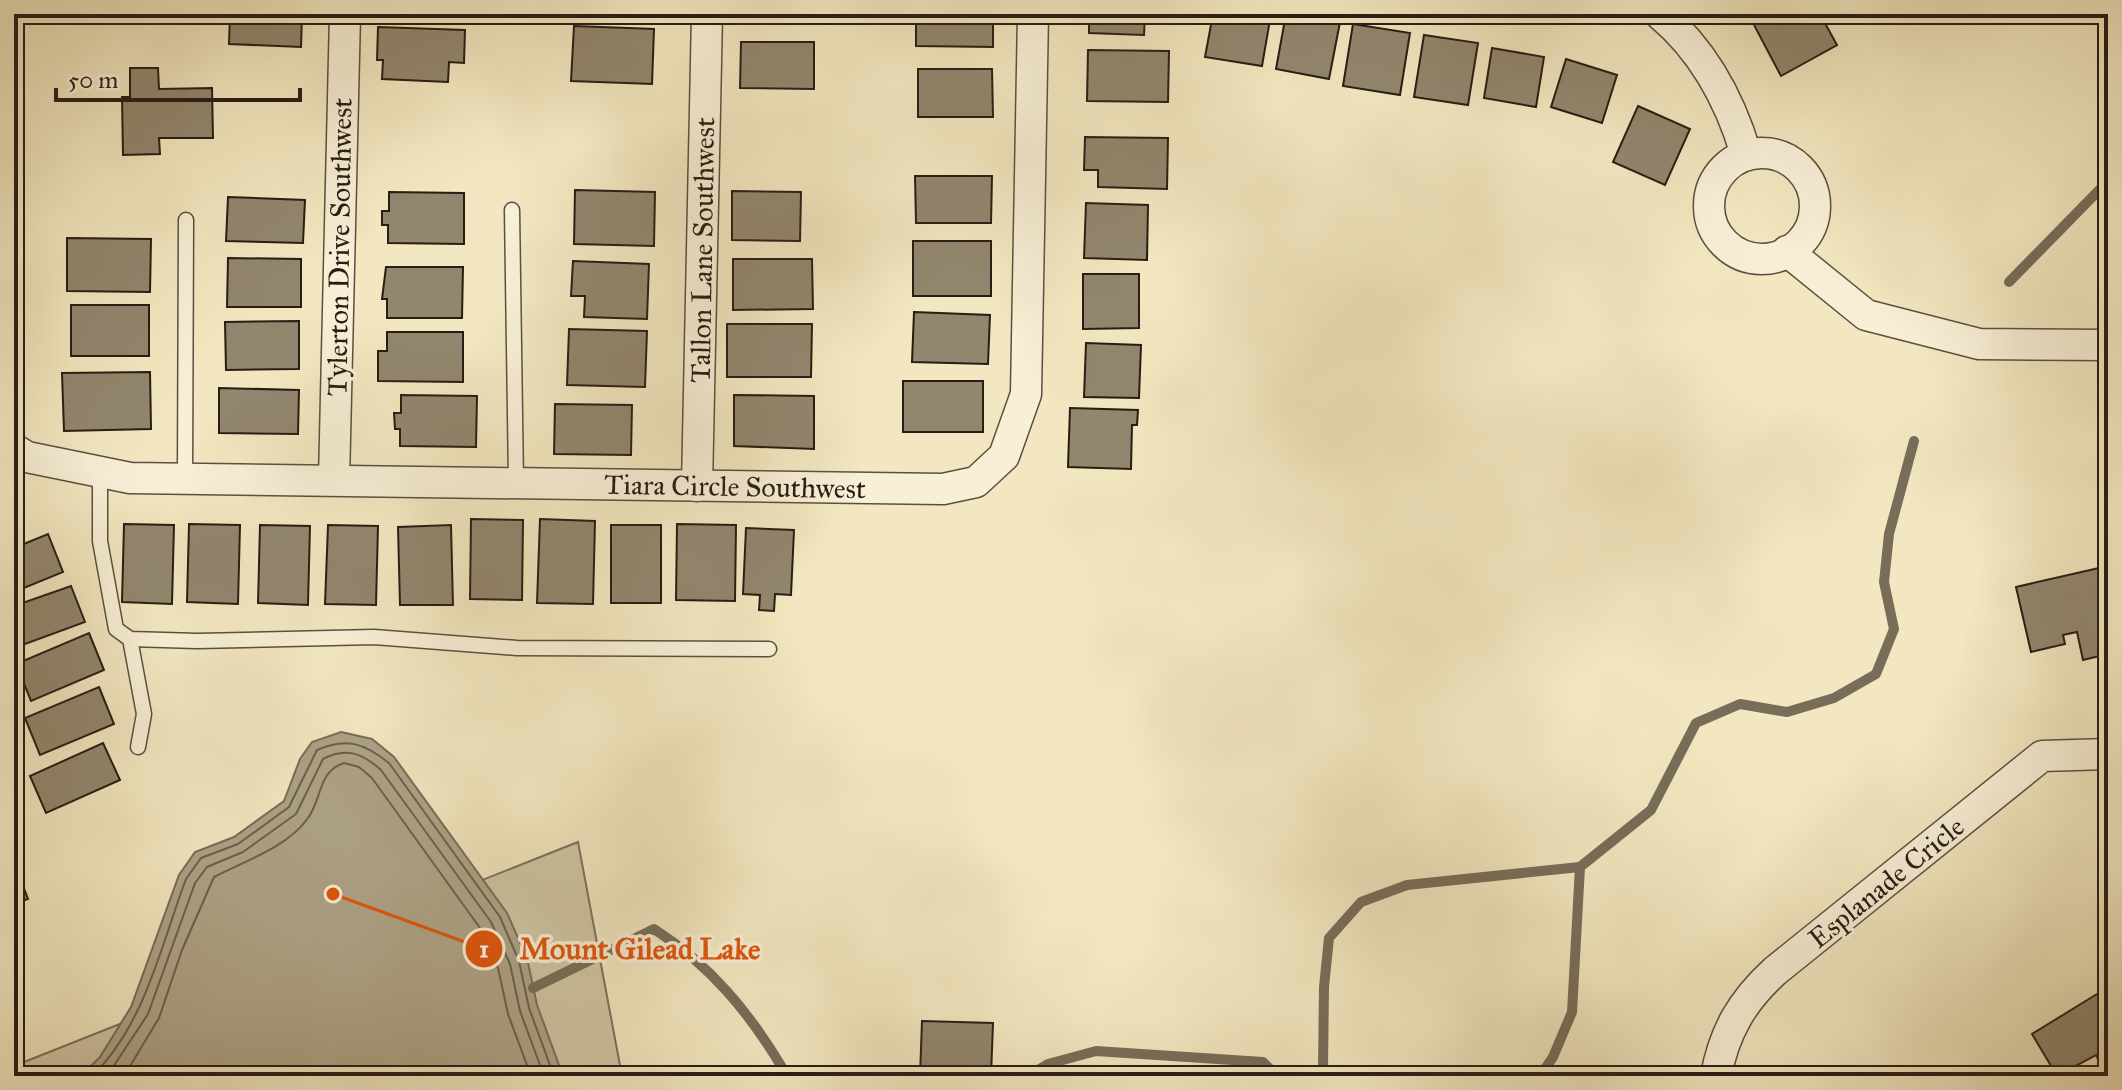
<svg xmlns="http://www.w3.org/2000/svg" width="2122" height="1090" viewBox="0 0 2122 1090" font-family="'IM FELL Great Primer',serif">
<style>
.green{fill:#cfc5a3;stroke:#7b715c;stroke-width:2}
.water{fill:#ada286;stroke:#776d59;stroke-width:2}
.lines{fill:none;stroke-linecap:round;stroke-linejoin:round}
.shore{stroke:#6a604e;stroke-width:2}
.stream{stroke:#776d59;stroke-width:10}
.building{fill:#91866e;stroke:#271d15;stroke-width:2}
.lane-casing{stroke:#5a5040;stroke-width:17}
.street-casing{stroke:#5a5040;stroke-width:33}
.lane{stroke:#f7efd6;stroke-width:14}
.street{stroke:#f7efd6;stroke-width:30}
.labels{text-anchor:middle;stroke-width:7;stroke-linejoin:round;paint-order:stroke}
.street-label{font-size:28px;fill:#271d15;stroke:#f7efd6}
.leader{fill:none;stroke:#de560c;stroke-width:3}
.callout-dot{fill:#de560c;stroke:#f7efd6;stroke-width:3}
.mark-label{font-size:24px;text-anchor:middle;font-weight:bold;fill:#fff}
.callout-label{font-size:30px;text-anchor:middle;font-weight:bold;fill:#de560c;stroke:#f7efd6;stroke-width:7;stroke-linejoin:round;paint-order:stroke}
</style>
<rect width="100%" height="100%" fill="#f2e7c0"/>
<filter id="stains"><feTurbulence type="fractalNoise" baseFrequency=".0025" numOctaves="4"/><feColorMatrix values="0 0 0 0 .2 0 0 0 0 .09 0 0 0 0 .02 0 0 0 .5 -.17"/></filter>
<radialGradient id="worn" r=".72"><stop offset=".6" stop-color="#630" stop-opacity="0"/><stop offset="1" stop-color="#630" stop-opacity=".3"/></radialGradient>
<path class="green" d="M578 842 622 1076H14V1066Z"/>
<path class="water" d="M341 732 372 739 394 757 507 913 527 958 537 1005 563 1076H81L100 1057 131 1007 179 875 195 852 234 837 284 801 300 759 312 742Z"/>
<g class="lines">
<g class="shore">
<path d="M92 1076C145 1025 161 945 186 879L201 858 238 844 289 807 317 750C346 737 364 743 389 763L500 917 519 961 529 1008 554 1076"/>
<path d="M107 1076 148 1014 195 883 207 867 243 852 296 814 323 759C346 747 362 753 381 770L491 922 510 964 520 1011 544 1076"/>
<path d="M124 1076 159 1018 182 950 214 877C244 861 287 848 308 818 322 799 318 771 344 763L359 767 372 778 480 928 498 968 508 1014 531 1076"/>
</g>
<g class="stream">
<path d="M2009 282 2108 181"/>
<path d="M533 988 654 929C710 965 749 1012 783 1069L804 1076"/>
<path d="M1028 1076 1048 1064 1096 1051 1263 1062 1277 1076"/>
<path d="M1313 1076 1323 1068 1324 987 1329 938 1361 902 1407 885 1580 867 1651 810 1696 723 1740 704 1787 712 1834 698 1876 674 1894 629 1884 582 1889 534 1914 441"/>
<path d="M1540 1076 1553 1057 1572 1012 1580 867"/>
</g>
</g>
<g class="building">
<path d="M230 14H302L301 47 229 44Z"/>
<rect x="733" y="14" width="79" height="5"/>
<path d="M916 14H993V47L916 46Z"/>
<path d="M1089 14H1145L1144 35 1089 33Z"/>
<path d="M1213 14H1271L1262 66 1205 57Z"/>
<path d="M1286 14 1341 17 1329 79 1276 69Z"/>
<path d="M1775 14H1820L1837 45 1781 76 1754 25Z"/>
<path d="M1353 24 1410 33 1400 95 1343 86Z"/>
<path d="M574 26 654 29 652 84 571 81Z"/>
<path d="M378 27 465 30 464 63 449 62 448 82 382 79 383 60H377Z"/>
<path d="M1424 35 1478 43 1468 105 1414 97Z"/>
<path d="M741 42H814V89L740 88Z"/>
<path d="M1492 48 1544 57 1536 107 1484 98Z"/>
<path d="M1088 50 1169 51 1168 102 1087 101Z"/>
<path d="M1566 59 1617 75 1602 123 1551 107Z"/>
<path d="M130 68H158L159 89 212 88 213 138H159L160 154 123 155 122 97H130Z"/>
<path d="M918 69H992L993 117H918Z"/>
<path d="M1638 106 1690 129 1665 185 1613 162Z"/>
<path d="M1085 137 1168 138 1167 189 1098 187V170H1084Z"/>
<path d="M915 176H992L991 223H916Z"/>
<path d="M575 190 655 192 654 246 574 244Z"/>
<path d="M732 191 801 192 800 241 732 240Z"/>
<path d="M389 192 464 193V244L388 243V225H382V211H389Z"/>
<path d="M228 197 305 200 303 243 226 241Z"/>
<path d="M1086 203 1148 205 1147 260 1084 258Z"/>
<path d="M67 238 151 239 150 292 67 291Z"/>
<rect x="913" y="241" width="78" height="55"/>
<path d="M228 258 301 259V307H227Z"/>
<path d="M733 259H812L813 309 733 310Z"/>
<path d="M573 261 649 264 647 319 584 317 585 296H571Z"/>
<path d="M386 267H463L462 318H387V299H382Z"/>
<path d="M1083 274H1139V328L1083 329Z"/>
<rect x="71" y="305" width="78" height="51"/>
<path d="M914 312 990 315 988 364 912 362Z"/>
<path d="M299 321V369L226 370 225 322Z"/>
<path d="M727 324H812L811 377H727Z"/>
<path d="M569 329 647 331 645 387 567 385Z"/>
<path d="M387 332H463V382L378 381V351H387Z"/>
<path d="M1086 343 1141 345 1139 398 1084 397Z"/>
<path d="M150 372 151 429 64 431 62 373Z"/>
<rect x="903" y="381" width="80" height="51"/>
<path d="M219 388 299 390 298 434 219 433Z"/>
<path d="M401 395 477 396 476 447 400 446V429H395L394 413H401Z"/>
<path d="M734 395 814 396V449L734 446Z"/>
<path d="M555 404 632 405 631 455 554 454Z"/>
<path d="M1070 408 1138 410 1137 425H1132L1131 469 1068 467Z"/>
<path d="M471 519 523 520 522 600 470 599Z"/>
<path d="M540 519 595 521 593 604 537 603Z"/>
<path d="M124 524 174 525 172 604 122 602Z"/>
<path d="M189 524 240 525 238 604 187 602Z"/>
<path d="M677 524 736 525 735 601 676 600Z"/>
<path d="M260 525 310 526 308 605 258 603Z"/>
<path d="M328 525 378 526 376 605 325 604Z"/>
<path d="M451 525 453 605H400L398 527Z"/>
<rect x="611" y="525" width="50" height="78"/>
<path d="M746 528 794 530 791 595 775 594 774 611 759 610 760 595 743 594Z"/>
<path d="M48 534 63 572 14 592V548Z"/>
<path d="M2099 568 2108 608V654L2083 660 2077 632 2063 635 2065 644 2031 652 2016 587Z"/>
<path d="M71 586 85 622 14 648V606Z"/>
<path d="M89 633 104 670 31 701 16 664Z"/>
<path d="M99 687 114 724 40 755 25 718Z"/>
<path d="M103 743 120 780 46 813 30 776Z"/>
<path d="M14 862 28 899 14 904Z"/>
<path d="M2097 994 2108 1011V1055L2099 1061 2096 1055 2057 1076 2032 1034Z"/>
<path d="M922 1021 993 1023 991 1076H920Z"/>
</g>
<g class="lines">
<g class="lane-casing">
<g id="lane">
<path d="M512 210 516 483"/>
<path d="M100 472V541L116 629 130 639 197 641 374 637 517 648 769 649"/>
<path d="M185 478 186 220"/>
<path d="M130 639 144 714 138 747"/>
</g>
</g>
<g class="street-casing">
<g id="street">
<path d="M1660 14C1704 51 1730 100 1746 154"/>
<circle cx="1762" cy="206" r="53"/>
<path d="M1787 251 1866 315 1979 344 2108 345"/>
<path d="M14 449 27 457 130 478 943 489 976 482 1004 456 1026 394 1033 14"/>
<path d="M334 480 345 14"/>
<path d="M697 486 707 14"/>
<path d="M1716 1076C1724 1032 1742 1001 1775 971L2042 756 2108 754"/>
</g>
</g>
<use href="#lane" class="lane"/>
<use href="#street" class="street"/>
</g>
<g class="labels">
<g class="street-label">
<text transform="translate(339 247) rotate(-89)" y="10">Tylerton Drive Southwest</text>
<text transform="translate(702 250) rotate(-89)" y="10">Tallon Lane Southwest</text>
<text transform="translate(735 486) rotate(1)" y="10">Tiara Circle Southwest</text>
<text transform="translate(1886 882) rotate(-39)" y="10">Esplanade Cricle</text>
</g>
</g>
<path class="leader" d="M333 894L484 949"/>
<g class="callout-dot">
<circle cx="333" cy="894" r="8"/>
<circle cx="484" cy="949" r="20"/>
</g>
<g class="mark-label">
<text x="484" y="957">1</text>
</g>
<g class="callout-label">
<text x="640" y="959">Mount Gilead Lake</text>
</g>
<rect width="2122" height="1090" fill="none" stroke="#f2e7c0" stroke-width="48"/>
<rect x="16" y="16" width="2090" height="1058" fill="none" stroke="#271d15" stroke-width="4"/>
<rect x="24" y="24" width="2074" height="1042" fill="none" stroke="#271d15" stroke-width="2"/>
<path d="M56 88v12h244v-12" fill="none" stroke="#271d15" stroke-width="4"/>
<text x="68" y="88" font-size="24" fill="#271d15" stroke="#f7efd6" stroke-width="6" paint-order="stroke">50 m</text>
<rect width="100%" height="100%" filter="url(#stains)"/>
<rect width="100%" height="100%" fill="url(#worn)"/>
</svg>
